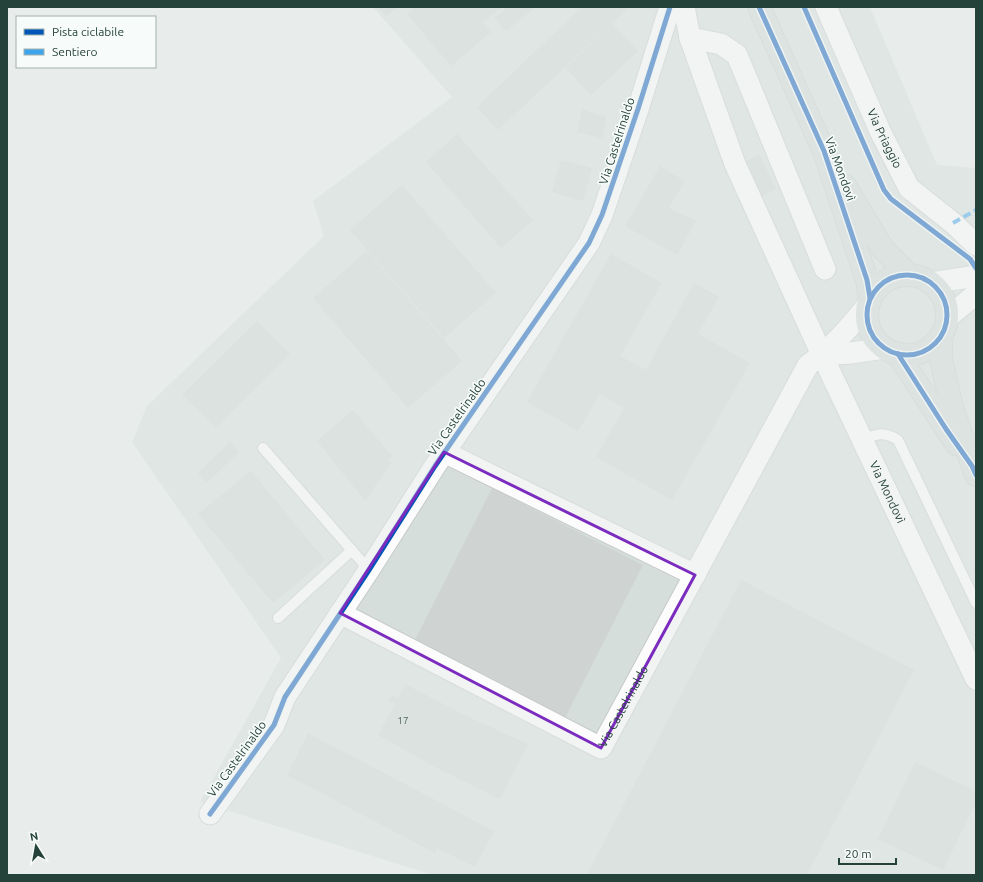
<svg xmlns="http://www.w3.org/2000/svg" width="983" height="882" viewBox="0 0 983 882" font-family="Ubuntu,sans-serif">
<style>
.built{fill:#d6dedb}
.building{fill:#cfd4d2}
.lines{fill:none;stroke-linecap:round;stroke-linejoin:round}
.service-casing{stroke:#c5cac8;stroke-width:12}
.minor-casing{stroke:#c5cac8;stroke-width:23}
.primary-casing{stroke:#c3ccc9;stroke-width:24}
.service{stroke:#fcfcfc;stroke-width:10}
.minor{stroke:#fcfcfc;stroke-width:21}
.primary{stroke:#cfd7d5;stroke-width:22}
.quiet{stroke:#3ea4ec;stroke-width:4;stroke-dasharray:8 4;stroke-linecap:butt}
.cycleway-casing{stroke:#f7fbf9;stroke-width:8}
.cycleway{stroke:#0057b8;stroke-width:5}
.marked{fill:none;stroke:#7b2cbf;stroke-width:3;stroke-linejoin:round}
.labels{text-anchor:middle;stroke-width:3.5;stroke-linejoin:round;paint-order:stroke}
.number-label{font-size:10px;fill:#506761}
.street-label{font-size:12px;fill:#24423a;stroke:#f7fbf9}
</style>
<rect width="100%" height="100%" fill="#e8edeb"/>
<path class="built" d="M373 7H870L937 165 976 168V875H433L200 802 281 658 132 442 147 406 324 236 313 201 452 97Z"/>
<g class="building">
<path d="M378 7H397L386 16Z"/>
<path d="M415 7H503L482 22 491 32 451 66 407 14Z"/>
<path d="M508 7H536L506 31 494 18Z"/>
<path d="M582 7H629L498 130 477 107Z"/>
<path d="M612 24 638 51 591 95 566 68Z"/>
<path d="M582 109 606 117 602 138 577 132Z"/>
<path d="M457 134 533 220 501 248 426 162Z"/>
<path d="M760 155 776 189 760 197 744 162Z"/>
<path d="M561 160 592 168 583 201 552 192Z"/>
<path d="M660 166 685 181 669 208 696 221 677 255 625 226Z"/>
<path d="M402 185 496 293 444 338 350 230Z"/>
<path d="M367 251 462 361 408 408 313 298Z"/>
<path d="M611 254 662 283 620 356 646 370 694 283 719 297 698 334 750 363 672 500 596 457 624 408 600 394 578 431 527 402Z"/>
<path d="M257 321 290 354 216 427 182 395Z"/>
<path d="M353 410 392 456 388 460 391 463 365 501 317 441Z"/>
<path d="M230 442 239 452 207 483 198 473Z"/>
<path d="M251 471 325 560 273 603 198 514Z"/>
<path d="M492 488 643 565 565 718 414 642Z"/>
<path d="M741 580 914 670 807 875H587Z"/>
<path d="M405 684 464 715 528 744 500 799 437 768 378 735 395 704 389 701 392 695 398 698Z"/>
<path d="M308 733 494 831 475 867 437 848 435 853 287 775Z"/>
<path d="M915 762 976 791V802L943 870 878 839Z"/>
</g>
<g class="lines">
<g class="service-casing">
<g id="service">
<path d="M862 440C877 434 883 431 898 440L976 603"/>
<path d="M263 448 369 570"/>
<path d="M278 618 352 550"/>
</g>
</g>
<g class="minor-casing">
<g id="minor">
<path id="s1" d="M684 7 690 38 735 164 822 355 976 679"/>
<path id="s2" d="M826 7 880 131 909 188 953 223 976 245"/>
<path d="M690 38 721 44 737 55 825 269"/>
<path d="M931 283 976 276"/>
<path d="M947 318 976 294"/>
<path d="M822 355 851 353 884 348"/>
<path d="M444 452 695 575"/>
<path id="s3" d="M340 613 601 748 808 365C831 349 849 328 867 306"/>
<path d="M210 814 274 725 285 697 369 570 435 466 589 243 602 215 638 109 670 7"/>
</g>
</g>
<g class="primary-casing">
<g id="primary">
<path d="M759 7 824 151 867 280 870 298"/>
<path d="M845 186 883 249 909 275"/>
<circle cx="907" cy="315" r="40"/>
<path d="M941 335V359L952 408 976 475"/>
<path d="M898 354 956 444"/>
</g>
</g>
<use href="#service" class="service"/>
<use href="#minor" class="minor"/>
<use href="#primary" class="primary"/>
<path class="quiet" d="M953 223 976 210"/>
<g class="cycleway-casing">
<g id="cycleway">
<path d="M759 7 824 151 867 280 870 298"/>
<path d="M804 7 884 190 891 199 970 259 976 268"/>
<circle cx="907" cy="315" r="40"/>
<path d="M898 354 946 429 972 466 976 475"/>
<path d="M210 814 274 725 285 697 369 570 435 466 589 243 602 215 638 109 670 7"/>
</g>
</g>
<use href="#cycleway" class="cycleway"/>
</g>
<path d="M0 0H983V882H0ZM444 452 695 575 601 748 340 613Z" fill="#e8edeb" fill-opacity=".55" fill-rule="evenodd"/>
<path class="marked" d="M444 452 695 575 601 748 340 613Z"/>
<g class="labels">
<g class="number-label">
<text x="403" y="724">17</text>
</g>
<g class="street-label">
<text dy="4" stroke="none"><textPath href="#s2" startOffset="144">Via Priaggio</textPath></text>
<text transform="translate(617 141) rotate(-72)" y="4">Via Castelrinaldo</text>
<text transform="translate(840 169) rotate(70)" y="4">Via Mondovì</text>
<text transform="translate(457 417) rotate(-55)" y="4">Via Castelrinaldo</text>
<text dy="4" stroke="none"><textPath href="#s1" startOffset="527">Via Mondovì</textPath></text>
<text dy="4" stroke="none"><textPath href="#s3" startOffset="341">Via Castelrinaldo</textPath></text>
<text transform="translate(237 759) rotate(-54)" y="4">Via Castelrinaldo</text>
</g>
</g>
<rect width="983" height="882" fill="none" stroke="#24423a" stroke-width="16"/>
<rect x="16" y="16" width="140" height="52" fill="#f7fbf9" stroke="#a3b1ad"/>
<rect x="24" y="29" width="20" height="6" fill="#0057b8" stroke="#a3b1ad"/>
<text x="52" y="36" font-size="12" fill="#24423a">Pista ciclabile</text>
<rect x="24" y="49" width="20" height="6" fill="#3ea4ec" stroke="#a3b1ad"/>
<text x="52" y="56" font-size="12" fill="#24423a">Sentiero</text>
<g transform="translate(36 846) rotate(349)" stroke="#f7fbf9" stroke-width="3" paint-order="stroke">
<path d="M0-3L7 15L0 10L-7 15Z" fill="#24423a"/>
<text y="-6" font-size="11" font-weight="bold" text-anchor="middle" fill="#24423a">N</text>
</g>
<path d="M839 858v6h57v-6" fill="none" stroke="#24423a" stroke-width="2"/>
<text x="845" y="858" font-size="12" fill="#24423a" stroke="#f7fbf9" stroke-width="3" paint-order="stroke">20 m</text>
</svg>
